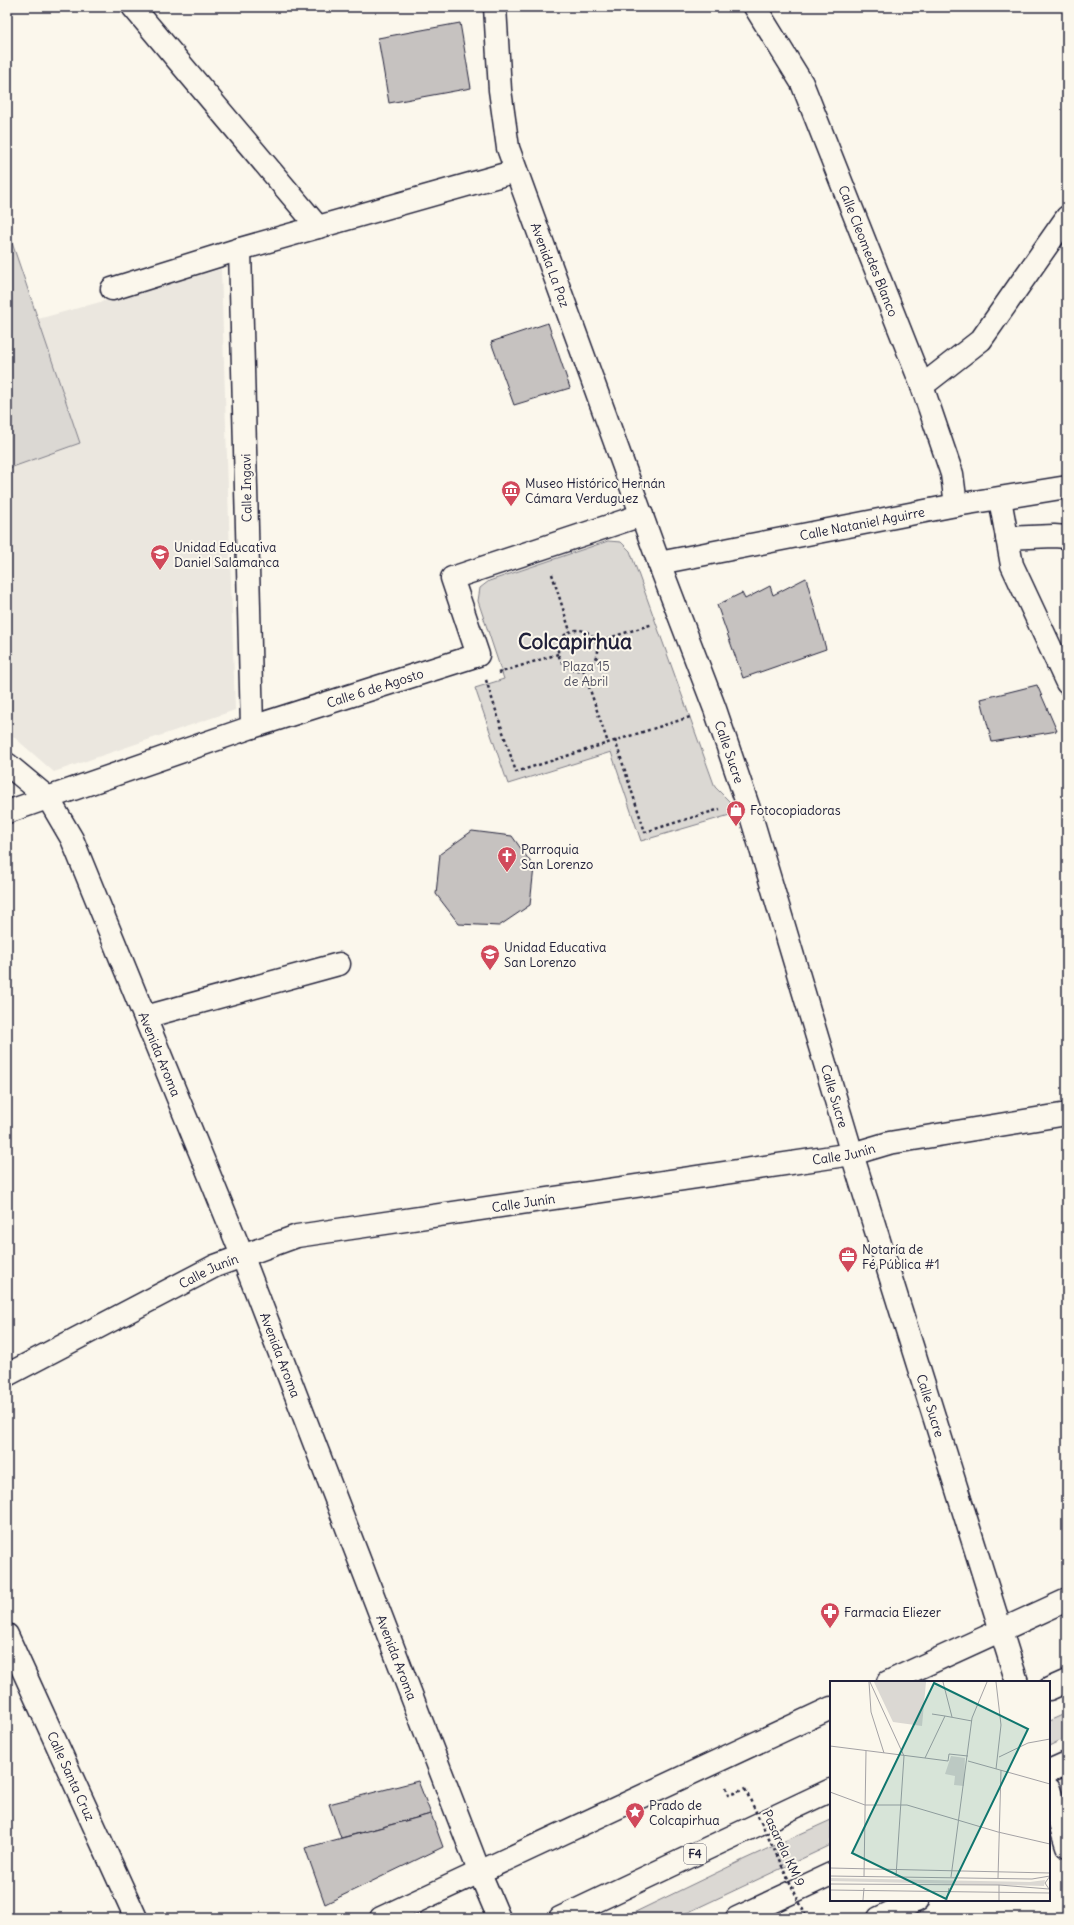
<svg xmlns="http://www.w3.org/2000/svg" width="1074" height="1925" viewBox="0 0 1074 1925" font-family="Delius,sans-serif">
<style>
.built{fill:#ebe7df}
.green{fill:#dbd8d3;stroke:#7e7d87}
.building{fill:#c6c2c0;stroke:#22223b}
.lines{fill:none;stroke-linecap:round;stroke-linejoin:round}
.minor-casing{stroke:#22223b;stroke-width:25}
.major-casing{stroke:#22223b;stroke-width:25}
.highway-casing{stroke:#22223b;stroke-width:25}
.path{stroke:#22223b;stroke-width:2.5;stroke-dasharray:3 3;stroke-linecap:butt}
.minor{stroke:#fbf7ec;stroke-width:22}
.major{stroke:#fbf7ec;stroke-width:22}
.highway{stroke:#fbf7ec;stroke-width:22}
.path-bridge{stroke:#22223b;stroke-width:2.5;stroke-dasharray:3 3;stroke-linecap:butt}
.labels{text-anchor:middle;stroke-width:4;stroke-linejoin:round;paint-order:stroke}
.shield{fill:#fbf7ec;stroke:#636270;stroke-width:1}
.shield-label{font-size:12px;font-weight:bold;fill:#22223b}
.street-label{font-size:13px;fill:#22223b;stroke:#fbf7ec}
.poi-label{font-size:13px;fill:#22223b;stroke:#fbf7ec;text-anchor:start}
.park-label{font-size:13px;fill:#505061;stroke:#fbf7ec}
.town-label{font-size:21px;font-weight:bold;fill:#22223b;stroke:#fbf7ec}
.inset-road{fill:none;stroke:#a4a2a5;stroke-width:1}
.view{fill:#0f766e;fill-opacity:0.15;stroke:#0f766e;stroke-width:2}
.inset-edge{fill:none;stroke:#22223b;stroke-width:2}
</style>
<rect width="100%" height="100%" fill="#fbf7ec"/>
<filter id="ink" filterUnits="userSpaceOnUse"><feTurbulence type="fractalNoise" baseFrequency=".025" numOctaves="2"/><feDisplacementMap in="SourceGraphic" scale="8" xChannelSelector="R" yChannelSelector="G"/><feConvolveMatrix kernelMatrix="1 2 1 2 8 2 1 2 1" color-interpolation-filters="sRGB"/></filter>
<g filter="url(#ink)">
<path class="built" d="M221 269 235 710 54 772 7 731V469L80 443 38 319Z"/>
<g class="green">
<path d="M7 228 80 443 7 469Z"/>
<path d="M608 541 621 542 630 551 715 787 740 812 641 841 611 752 508 784 475 688 504 679 478 601 480 588 489 581Z"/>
<path d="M1067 1713V1737L1049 1746V1721Z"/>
<path d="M831 1820V1845L676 1918H623L745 1859Z"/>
</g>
<g class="building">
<path d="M460 23 471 88 389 103 378 38Z"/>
<path d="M548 323 570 388 514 405 491 342Z"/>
<path d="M806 578 826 649 743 678 717 605 742 593 745 599 770 586 773 595Z"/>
<path d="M1037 685 1057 731 992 742 981 699Z"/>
<path d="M472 831 512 836 534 867 530 905 499 926 459 924 436 894 440 854Z"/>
<path d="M418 1781 431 1814 341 1838 329 1804Z"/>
<path d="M431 1814 443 1847 325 1904 305 1848Z"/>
</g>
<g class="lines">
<g class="minor-casing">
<g id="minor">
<path d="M133 7 318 227"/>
<path id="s1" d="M755 7 802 83 922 386 952 474 956 505"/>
<path d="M112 289 240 249"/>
<path d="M922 386 981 340 1067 217"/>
<path d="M1000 499 1012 565 1067 683"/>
<path d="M1007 538 1054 536 1067 537"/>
<path id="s2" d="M659 563 956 505 1067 487"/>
<path id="s3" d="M252 727 478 655 452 578 642 515"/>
<path d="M7 764 48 798"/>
<path d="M145 1017 339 964"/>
<path id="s4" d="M7 1375 215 1266 297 1236 852 1154 889 1143 1067 1114"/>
<path id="s5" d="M7 1635 136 1918"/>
<path d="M888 1682 1067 1600"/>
<path d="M1049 1789 1067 1846"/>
<path d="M381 1918 831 1708"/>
<path d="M879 1918 918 1900"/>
</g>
</g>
<g class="major-casing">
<g id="major">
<path id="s6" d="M495 7 500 90 508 148 659 563 715 709 749 809 852 1154 1017 1682"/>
<path id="s7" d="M48 798 72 839 242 1255 479 1871 499 1918"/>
<path d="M7 812 252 727 240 249 516 171"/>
</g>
</g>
<g class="highway-casing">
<g id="highway">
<path d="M1049 1689 1067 1681"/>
<path d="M1049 1771 1067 1763"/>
<path d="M560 1918 831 1790"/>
<path d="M737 1918 831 1874"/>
</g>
</g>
<g class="path">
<path d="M552 574 570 631"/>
<circle cx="578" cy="650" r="20"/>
<path d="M596 642 653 624"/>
<path d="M583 669 608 743"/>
<path d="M498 673 558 654"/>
<path d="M486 680 516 772 690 717"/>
<path d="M615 740 645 832 720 809"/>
<path d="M726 1787 729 1795 745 1789"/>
</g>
<use href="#minor" class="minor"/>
<use href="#major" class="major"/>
<use href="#highway" class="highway"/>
<path class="path-bridge" d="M745 1789 806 1916"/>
</g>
</g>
<defs>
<g id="museum-pin" transform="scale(1)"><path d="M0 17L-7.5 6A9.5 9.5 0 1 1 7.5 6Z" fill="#d1495b" stroke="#fbf7ec"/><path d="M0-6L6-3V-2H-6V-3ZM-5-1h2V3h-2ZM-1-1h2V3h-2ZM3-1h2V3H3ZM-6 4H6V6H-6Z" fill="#fff"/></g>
<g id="school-pin" transform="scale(1)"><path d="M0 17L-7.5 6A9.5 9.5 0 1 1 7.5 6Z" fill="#d1495b" stroke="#fbf7ec"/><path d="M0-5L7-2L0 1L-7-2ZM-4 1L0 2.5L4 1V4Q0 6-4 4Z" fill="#fff"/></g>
<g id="shop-pin" transform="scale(1)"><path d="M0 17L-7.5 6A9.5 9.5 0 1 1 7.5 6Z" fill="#d1495b" stroke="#fbf7ec"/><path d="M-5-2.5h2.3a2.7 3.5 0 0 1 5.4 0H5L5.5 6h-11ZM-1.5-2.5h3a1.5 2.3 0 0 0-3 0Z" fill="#fff"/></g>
<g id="church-pin" transform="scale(1)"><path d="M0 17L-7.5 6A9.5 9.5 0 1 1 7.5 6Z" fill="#d1495b" stroke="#fbf7ec"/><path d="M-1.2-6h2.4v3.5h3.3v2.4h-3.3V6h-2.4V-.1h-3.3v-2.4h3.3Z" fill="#fff"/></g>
<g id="office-pin" transform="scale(1)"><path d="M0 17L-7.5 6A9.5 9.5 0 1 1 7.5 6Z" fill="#d1495b" stroke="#fbf7ec"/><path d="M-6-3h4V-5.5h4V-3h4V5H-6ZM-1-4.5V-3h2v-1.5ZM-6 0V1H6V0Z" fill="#fff"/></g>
<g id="pharmacy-pin" transform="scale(1)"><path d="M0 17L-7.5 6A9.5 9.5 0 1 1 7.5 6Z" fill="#d1495b" stroke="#fbf7ec"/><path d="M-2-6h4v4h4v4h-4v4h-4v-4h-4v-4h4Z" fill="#fff"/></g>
<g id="sight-pin" transform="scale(1)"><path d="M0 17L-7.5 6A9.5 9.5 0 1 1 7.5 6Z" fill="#d1495b" stroke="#fbf7ec"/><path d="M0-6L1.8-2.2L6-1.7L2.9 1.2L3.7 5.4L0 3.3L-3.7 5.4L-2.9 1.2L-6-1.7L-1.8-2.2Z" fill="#fff"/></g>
</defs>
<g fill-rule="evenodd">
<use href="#museum-pin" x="511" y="490"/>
<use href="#school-pin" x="160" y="554"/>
<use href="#shop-pin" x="736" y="810"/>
<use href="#church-pin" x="507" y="856"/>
<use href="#school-pin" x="490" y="954"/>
<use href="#office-pin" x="848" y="1256"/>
<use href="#pharmacy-pin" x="830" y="1612"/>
<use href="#sight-pin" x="635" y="1812"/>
</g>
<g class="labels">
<rect class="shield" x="684" y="1844" width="22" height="20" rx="3"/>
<g class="shield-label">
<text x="695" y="1858">F4</text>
</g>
<g class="street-label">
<text dy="5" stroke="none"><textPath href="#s1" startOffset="270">Calle Cleomedes Blanco</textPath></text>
<text dy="5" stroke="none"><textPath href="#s6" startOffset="266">Avenida La Paz</textPath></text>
<text transform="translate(246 488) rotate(-91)" y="5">Calle Ingavi</text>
<text dy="5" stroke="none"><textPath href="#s2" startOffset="207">Calle Nataniel Aguirre</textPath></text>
<text dy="5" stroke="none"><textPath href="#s3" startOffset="129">Calle 6 de Agosto</textPath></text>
<text dy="5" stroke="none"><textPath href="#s6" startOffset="785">Calle Sucre</textPath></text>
<text dy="5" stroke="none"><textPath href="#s7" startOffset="280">Avenida Aroma</textPath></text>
<text dy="5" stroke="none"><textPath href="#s6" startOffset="1145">Calle Sucre</textPath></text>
<text dy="5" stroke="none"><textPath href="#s4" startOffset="875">Calle Junín</textPath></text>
<text dy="5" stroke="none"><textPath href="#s4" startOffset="551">Calle Junín</textPath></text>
<text dy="5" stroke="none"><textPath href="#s4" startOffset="227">Calle Junín</textPath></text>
<text dy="5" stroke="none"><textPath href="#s7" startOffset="604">Avenida Aroma</textPath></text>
<text dy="5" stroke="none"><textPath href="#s6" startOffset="1469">Calle Sucre</textPath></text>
<text dy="5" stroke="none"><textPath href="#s7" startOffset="928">Avenida Aroma</textPath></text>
<text dy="5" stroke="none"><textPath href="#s5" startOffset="155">Calle Santa Cruz</textPath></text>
<text transform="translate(784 1848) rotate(65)" y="5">Pasarela KM 9</text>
</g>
<g class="poi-label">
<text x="525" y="488">Museo Histórico Hernán<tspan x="525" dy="15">Cámara Verduguez</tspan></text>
<text x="174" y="552">Unidad Educativa<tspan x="174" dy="15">Daniel Salamanca</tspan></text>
<text x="750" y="815">Fotocopiadoras</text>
<text x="521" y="854">Parroquia<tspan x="521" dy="15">San Lorenzo</tspan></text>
<text x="504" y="952">Unidad Educativa<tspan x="504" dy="15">San Lorenzo</tspan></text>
<text x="862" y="1254">Notaría de<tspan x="862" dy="15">Fé Pública #1</tspan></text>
<text x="844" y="1617">Farmacia Eliezer</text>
<text x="649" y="1810">Prado de<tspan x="649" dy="15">Colcapirhua</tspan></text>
</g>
<g class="park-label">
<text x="586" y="671">Plaza 15<tspan x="586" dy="15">de Abril</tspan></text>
</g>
<g class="town-label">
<text x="575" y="649">Colcapirhua</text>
</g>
</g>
<g transform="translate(830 1681)">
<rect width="220" height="220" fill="#fbf7ec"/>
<path d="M44 1H96L92 45 63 41ZM121 75 135 77 134 105 124 104 125 95 115 93ZM0 197 200 201 215 199 214 205 0 200Z" fill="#dbd8d3"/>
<path class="inset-road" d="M39 1 41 31 54 72M40 1 74 75M113 1 122 36M166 1 171 44 166 88M102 33 115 35M0 65 95 77 115 35 142 40M169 76 198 62 220 58M95 77 118 80 119 73 138 75M138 80 220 103M0 111 35 124H77L168 151 220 163M0 187 220 192M0 195 202 198 220 195M34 195 36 70M66 195 74 75M121 196 142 37 157 1M168 197 171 89M0 203 169 204 219 208M169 204V219M219 208 215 202 220 195M0 209 220 212M33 219 34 207M117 219 119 207"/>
<path class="view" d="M104 2 198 48 116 218 22 172Z"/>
<rect width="220" height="220" class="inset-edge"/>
</g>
<rect width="1074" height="1925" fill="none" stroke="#fbf7ec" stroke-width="24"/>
<rect x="12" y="12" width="1050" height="1901" fill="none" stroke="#22223b" stroke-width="1.5" filter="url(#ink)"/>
</svg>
